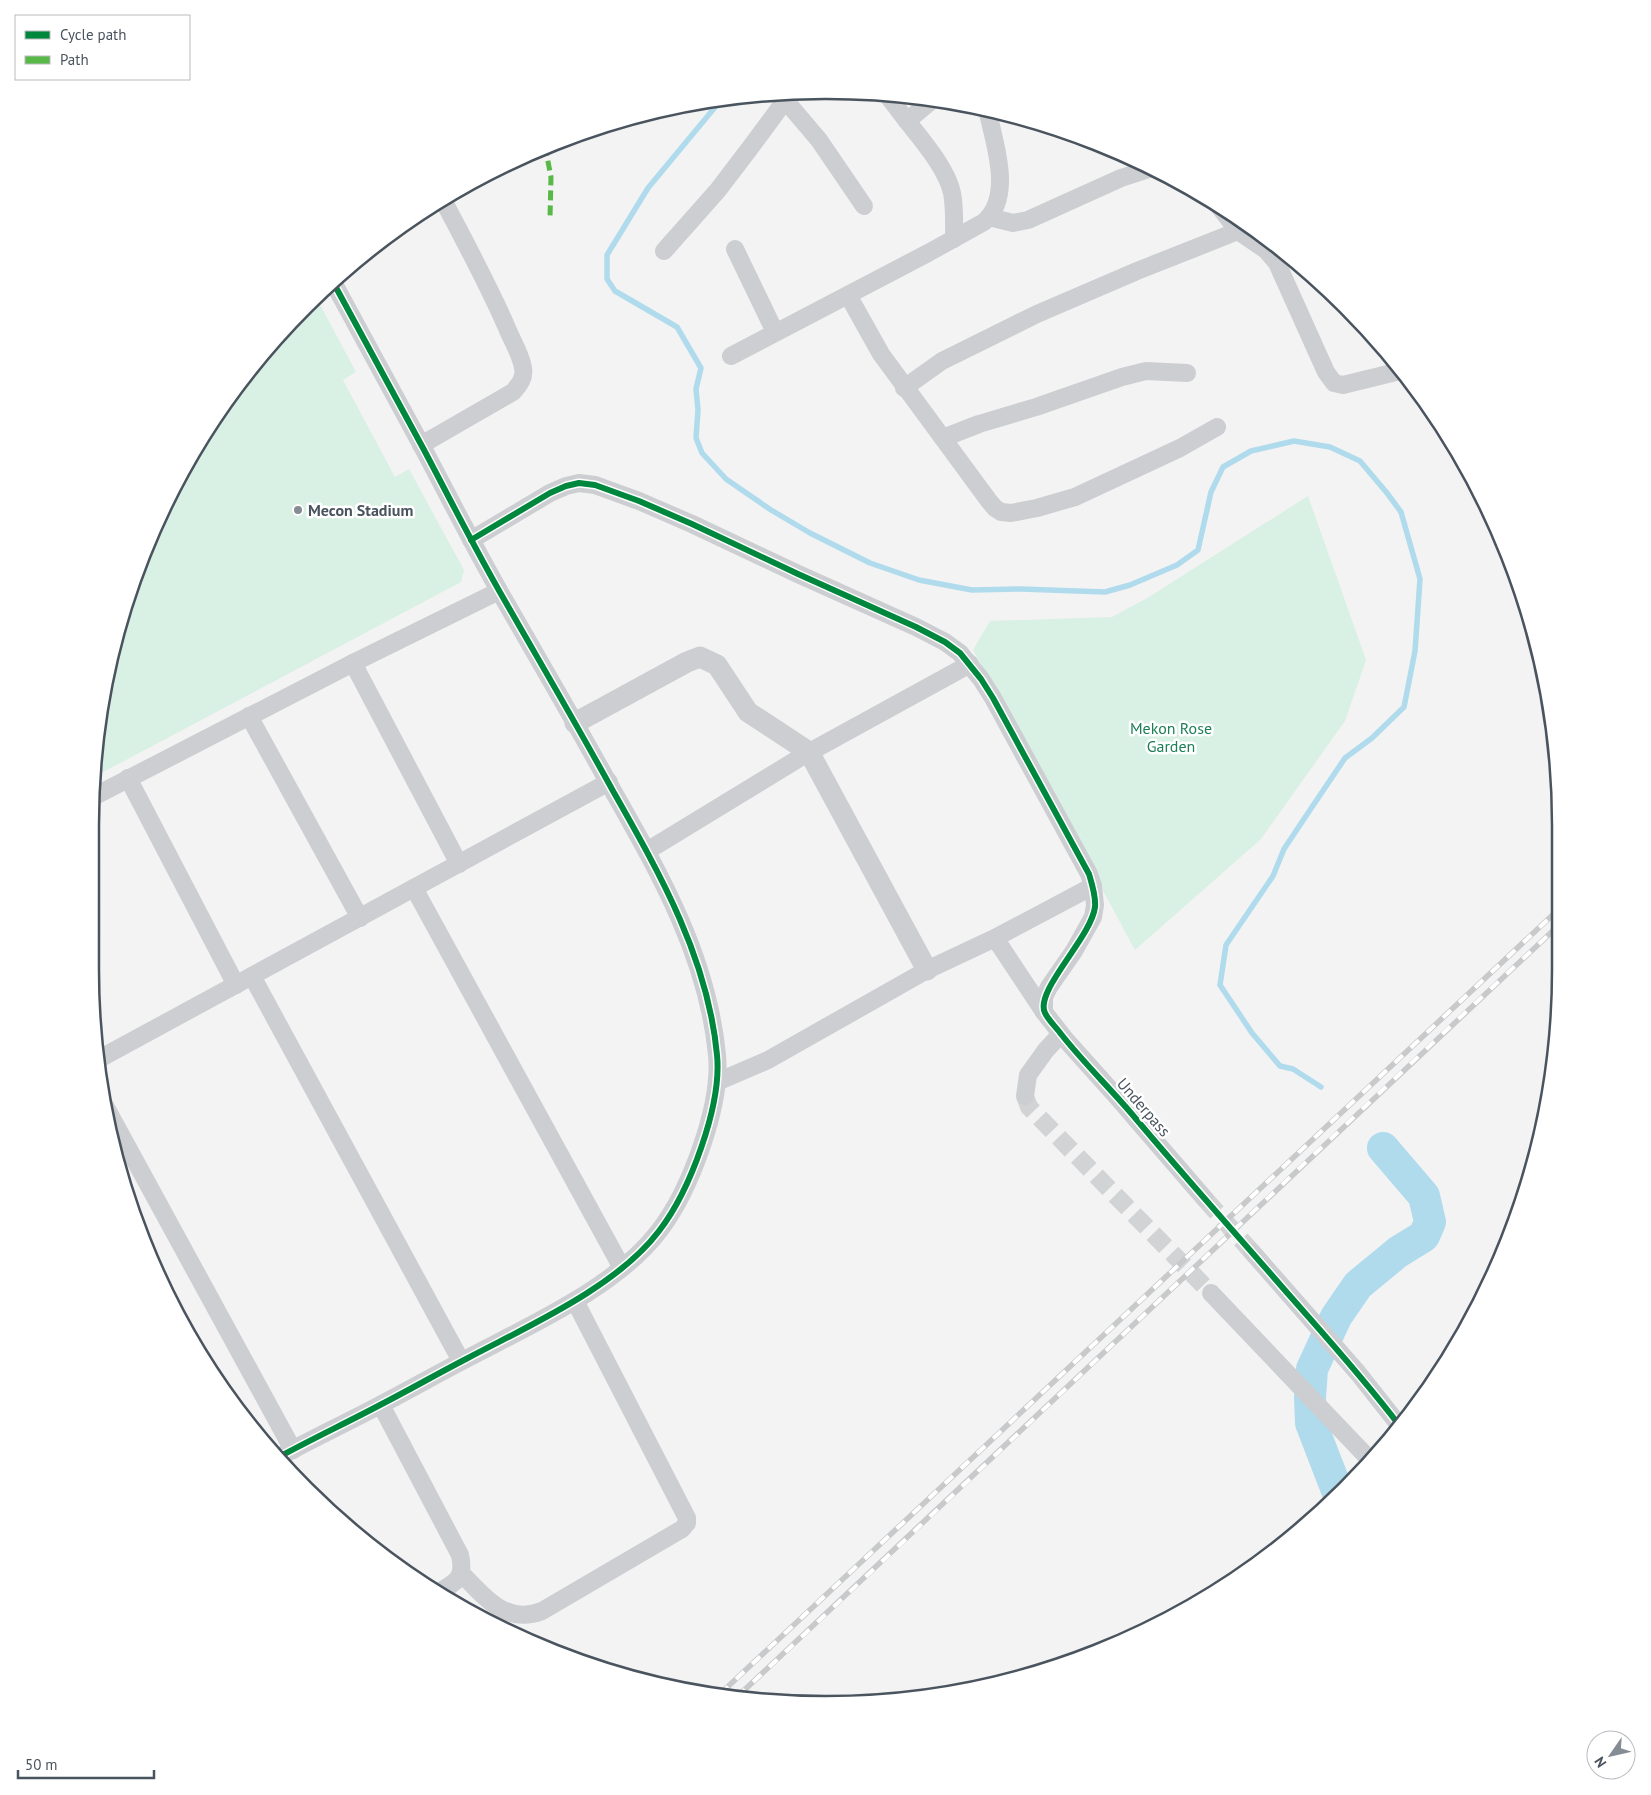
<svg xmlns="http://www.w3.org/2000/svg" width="1651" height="1795" viewBox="0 0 1651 1795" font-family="'PT Sans',sans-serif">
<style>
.green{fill:#d9f0e4}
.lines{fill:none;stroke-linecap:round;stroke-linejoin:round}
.stream{stroke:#b0dbec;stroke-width:5.5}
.river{stroke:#b0dbec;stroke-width:32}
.minor-tunnel{stroke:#d1d3d5;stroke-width:18;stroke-dasharray:18 9;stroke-linecap:butt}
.minor{stroke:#cdced1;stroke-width:18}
.tertiary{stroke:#cdced1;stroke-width:21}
.rail-casing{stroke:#c8c9cb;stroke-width:5.5}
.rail{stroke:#fff;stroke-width:4;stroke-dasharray:11;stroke-linecap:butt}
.quiet{stroke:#58b947;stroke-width:5;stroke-dasharray:10 5;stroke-linecap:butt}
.cycleway-casing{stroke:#fff;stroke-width:9}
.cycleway{stroke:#00873e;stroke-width:6}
.poi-dot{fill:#858c93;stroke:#fff;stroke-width:2}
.labels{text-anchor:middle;stroke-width:5;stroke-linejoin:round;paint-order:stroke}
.poi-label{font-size:16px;font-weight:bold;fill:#4a545f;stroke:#fff;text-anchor:start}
.park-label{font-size:16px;fill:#1c7f55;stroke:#fff}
.street-label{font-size:16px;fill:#4a545f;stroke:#fff}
.rim{fill:none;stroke:#4a545f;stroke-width:2.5}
</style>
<rect width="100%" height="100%" fill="#f3f3f3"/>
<g class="green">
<path d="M316 297 356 372 343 380 395 477 409 469 464 570 461 582 92 778 104 682 146 544 214 417 306 305Z"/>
<path d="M1308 496 1366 660 1345 721 1261 839 1135 950 973 650 990 621 1112 617 1149 597Z"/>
</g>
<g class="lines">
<path class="stream" d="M721 100 648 188 607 255V279L615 291 677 327 701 368 696 389 698 410 696 438 702 453 726 479 771 510 810 533 870 563 919 580 972 590 1021 589 1105 592 1130 585 1177 565 1198 550 1211 492 1223 467 1251 451 1294 441 1330 447 1360 461 1387 493 1401 512 1420 579 1415 651 1404 707 1372 738 1345 758 1310 810 1284 849 1273 876 1226 945 1220 985 1252 1033 1280 1066 1293 1069 1321 1087"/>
<path class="river" d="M1338 1493 1311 1423 1310 1397 1312 1369 1336 1317 1358 1285 1398 1252 1424 1236 1430 1222 1424 1196 1383 1148"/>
<g class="minor-tunnel">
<path d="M1025 1096 1029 1107 1211 1293"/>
<path d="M1205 1199 1252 1252"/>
</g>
<g class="minor">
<path d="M888 96 907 121 932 100"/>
<path d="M785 100 819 140 864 206"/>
<path d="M907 121C922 140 947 169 952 193 955 208 954 224 954 239"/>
<path d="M1218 205 1238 231 1266 250 1277 263 1326 372 1334 383 1343 385 1400 371"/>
<path d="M989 217 1013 223 1028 220 1121 178 1149 169"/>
<path d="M735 249 775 332"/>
<path d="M664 251 718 190 750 148 790 94"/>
<path d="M848 295 881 354 989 501 995 508 1001 512 1011 513 1037 508 1075 497 1180 448 1217 427"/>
<path d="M731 356 928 253 984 222C1014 196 994 142 987 109"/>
<path d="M904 388 942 361 1037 314 1137 271 1238 231"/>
<path d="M943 438 979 424 1036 407 1122 377 1146 371 1187 373"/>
<path d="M421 445 513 392C519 385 525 378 523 368 521 354 512 341 507 328 488 284 465 242 443 200"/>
<path d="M471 540 550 493 566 486 579 483 595 485 639 501 692 524 798 574 916 627 945 642 960 653 981 679 993 698 1089 874 1093 886 1095 905 1093 917 1074 951 1049 987 1044 997V1012L1065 1039 1117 1097 1205 1199"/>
<path d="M353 663 459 864"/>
<path d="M249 716 360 918"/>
<path d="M128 778 236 985"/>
<path d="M91 798 353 663 499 591"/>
<path d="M647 851 806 754 970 664"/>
<path d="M414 888 622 1268"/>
<path d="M995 938 1044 1012"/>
<path d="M252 976 461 1361"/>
<path d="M99 1059 609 782"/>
<path d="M717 1082 768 1060 927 970 995 938 1093 886"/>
<path d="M1025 1096 1028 1075 1046 1050 1061 1034"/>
<path d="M103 1102 293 1450"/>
<path d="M1252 1252 1358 1373 1399 1425"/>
<path d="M1211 1293 1371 1461"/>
<path d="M381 1405 460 1555C465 1578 457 1582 437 1593"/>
<path d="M279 1457C312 1439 346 1423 380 1405 409 1390 437 1374 466 1359 528 1326 617 1287 659 1231 690 1191 722 1105 717 1055 708 958 660 874 613 791 578 727 541 664 505 601 476 551 450 499 423 448 393 393 363 338 333 282"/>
<path d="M462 1574C485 1597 505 1625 542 1611L682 1529 687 1523V1518L575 1301"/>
</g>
<path class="tertiary" d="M575 723 687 662 700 657 717 665 748 712 809 752 927 970"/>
<g class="rail-casing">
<g id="rail">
<path d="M720 1694 1559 909"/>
<path d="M737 1697C1012 1441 1283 1182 1558 926"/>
</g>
</g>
<use href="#rail" class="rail"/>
<path class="quiet" d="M545 146 551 177 550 218"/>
<g class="cycleway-casing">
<g id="cycleway">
<path d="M471 540 550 493 566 486 579 483 595 485 639 501 692 524 798 574 916 627 945 642 960 653 981 679 993 698 1089 874C1092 884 1096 896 1095 907 1091 938 1034 991 1045 1013 1049 1021 1056 1027 1061 1034 1083 1062 1108 1086 1131 1113 1183 1175 1237 1235 1290 1296 1327 1338 1365 1380 1399 1425"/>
<path d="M279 1457C312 1439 346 1423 380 1405 409 1390 437 1374 466 1359 528 1326 617 1287 659 1231 690 1191 722 1105 717 1055 708 958 660 874 613 791 578 727 541 664 505 601 476 551 450 499 423 448 393 393 363 338 333 282"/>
</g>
</g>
<use href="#cycleway" class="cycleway"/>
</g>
<circle class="poi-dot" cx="298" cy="510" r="5"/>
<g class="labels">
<g class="poi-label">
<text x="308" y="516">Mecon Stadium</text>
</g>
<g class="park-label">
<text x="1171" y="734">Mekon Rose<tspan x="1171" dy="18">Garden</tspan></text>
</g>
<g class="street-label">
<text transform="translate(1144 1107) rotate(49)" y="6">Underpass</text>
</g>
</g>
<path d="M0 0H1651V1795H0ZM825 99H826A726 726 0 0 1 1552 825V970A726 726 0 0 1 826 1696H825A726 726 0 0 1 99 970V825A726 726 0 0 1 825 99Z" fill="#fff" fill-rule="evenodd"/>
<path class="rim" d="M825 99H826A726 726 0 0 1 1552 825V970A726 726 0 0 1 826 1696H825A726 726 0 0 1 99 970V825A726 726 0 0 1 825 99Z"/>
<rect x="15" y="15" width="175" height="65" fill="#ffffff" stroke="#b7bbbf"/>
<rect x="25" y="31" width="25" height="8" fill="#00873e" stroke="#b7bbbf"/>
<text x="60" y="40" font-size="15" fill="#4a545f">Cycle path</text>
<rect x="25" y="56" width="25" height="8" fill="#58b947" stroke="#b7bbbf"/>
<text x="60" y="65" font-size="15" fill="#4a545f">Path</text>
<g transform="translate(1611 1755) rotate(236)"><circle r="24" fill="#ffffff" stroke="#b7bbbf"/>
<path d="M0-4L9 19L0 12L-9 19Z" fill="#858c93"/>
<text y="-8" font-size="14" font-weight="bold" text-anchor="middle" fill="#4a545f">N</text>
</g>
<path d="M18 1770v8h136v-8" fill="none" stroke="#4a545f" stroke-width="2.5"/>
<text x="25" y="1770" font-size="15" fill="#4a545f" stroke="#ffffff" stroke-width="4" paint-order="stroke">50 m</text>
</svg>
